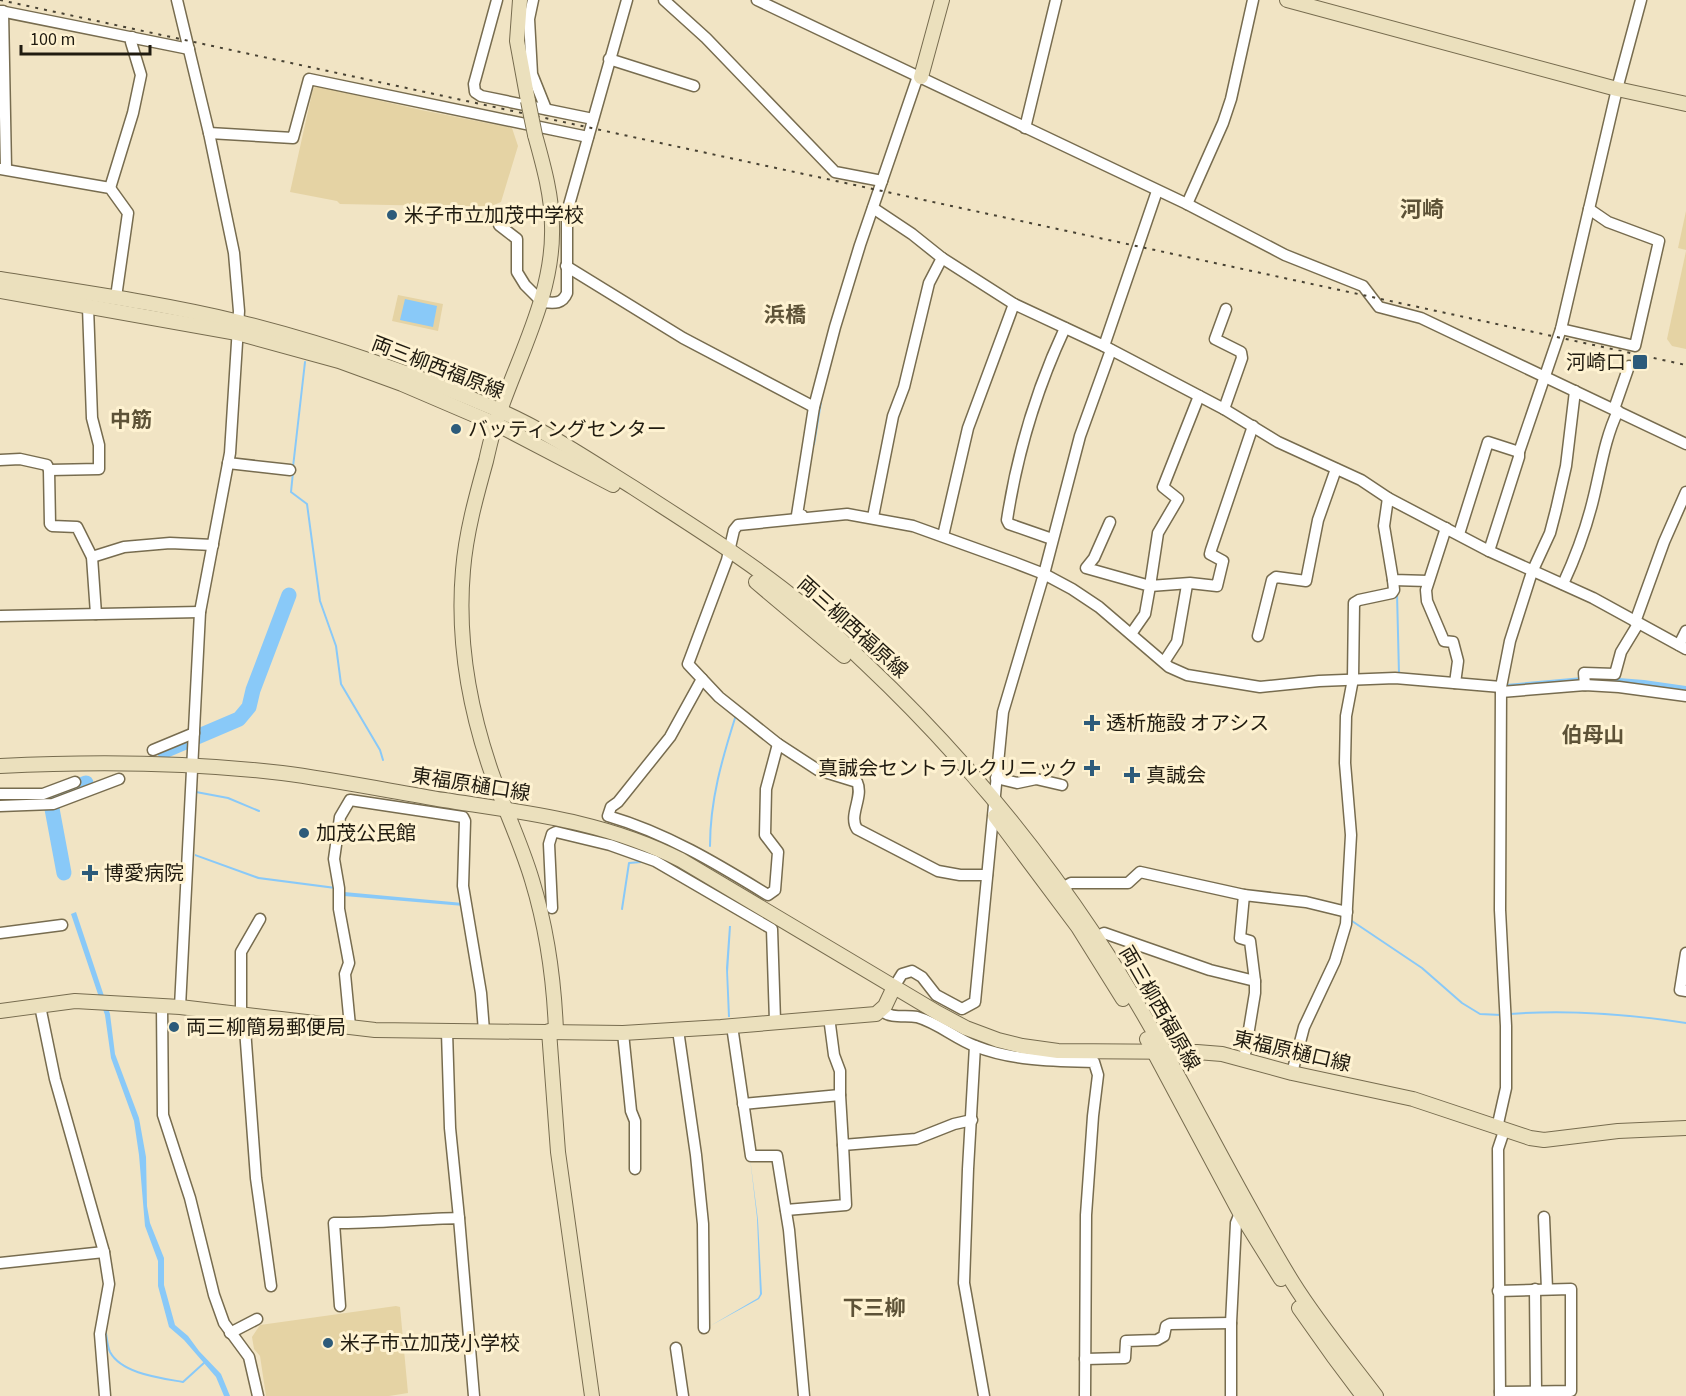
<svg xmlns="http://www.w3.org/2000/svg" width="1686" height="1396" viewBox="0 0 1686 1396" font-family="'Source Sans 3','Noto Sans JP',sans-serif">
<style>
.green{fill:#e5d3a4}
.water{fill:#89c9f8}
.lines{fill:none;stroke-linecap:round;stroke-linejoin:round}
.stream{stroke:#89c9f8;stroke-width:2}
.river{stroke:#89c9f8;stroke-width:15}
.street-casing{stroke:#776c4f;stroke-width:13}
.secondary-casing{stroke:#776c4f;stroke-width:16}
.street{stroke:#fff;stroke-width:10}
.secondary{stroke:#ebe0bd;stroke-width:14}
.rail{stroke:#484233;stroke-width:2;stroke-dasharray:3 6;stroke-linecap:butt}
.secondary-bridge-casing{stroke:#776c4f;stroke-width:16;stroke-linecap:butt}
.secondary-bridge{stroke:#ebe0bd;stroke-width:14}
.poi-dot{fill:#2d5b7a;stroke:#fef2d1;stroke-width:2}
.labels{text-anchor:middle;stroke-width:6;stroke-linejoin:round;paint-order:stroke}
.poi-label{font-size:20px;fill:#201b10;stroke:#fef2d1;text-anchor:start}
.street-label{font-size:20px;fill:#201b10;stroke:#fef2d1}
.neighbourhood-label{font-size:21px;font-weight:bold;fill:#5d5237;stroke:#fef2d1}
.quarter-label{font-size:22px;font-weight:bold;fill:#5d5237;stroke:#fef2d1}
</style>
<rect width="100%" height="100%" fill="#f1e4c4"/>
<g class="green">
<path d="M316 86 421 110 512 128 518 146 501 202 489 207 340 204 337 201 290 192 313 89Z"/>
<path d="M1686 211V250L1678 248Z"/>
<path d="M1686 251V349L1672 346 1667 339Z"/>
<path d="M398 295 443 304 438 331 392 321Z"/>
<path d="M396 1306 400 1307 408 1393 389 1396H266L260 1356 254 1349 252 1337 260 1325Z"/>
</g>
<g class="water">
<path d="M405 299 437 306 433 327 400 320Z"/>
<path d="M1357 674 1420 675 1506 684 1594 676 1644 680 1686 686V694L1638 686 1590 683 1504 690 1505 687 1494 685 1424 677 1363 676 1317 679 1266 686 1242 683 1243 681 1266 683 1307 677Z"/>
<path d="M195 854 259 877 336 887 335 889 258 879 195 856Z"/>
<path d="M344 892 463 903 464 906 344 896 342 894Z"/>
<path d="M76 912 110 1014 115 1054 139 1118 146 1157 147 1206 150 1223 164 1258V1285L175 1325 188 1336 199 1351 221 1374 230 1396H224L216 1377 184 1340 169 1327 158 1286V1261L145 1226 139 1155 134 1121 111 1058 105 1015 71 914Z"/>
<path d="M729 926H731L728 972 730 1017H728L726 968Z"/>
<path d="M750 1158 758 1220 762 1294 759 1299 710 1326 758 1298 760 1294 757 1218Z"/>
</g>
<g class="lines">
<g class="stream">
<path d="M814 444 821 402"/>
<path d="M293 467 305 362"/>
<path d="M293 472 291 492 307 504 320 601 336 646 341 684 380 750 383 760"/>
<path d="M1397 593 1399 674"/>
<path d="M196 792 228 798 259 811"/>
<path d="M710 846C710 800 722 759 736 715"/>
<path d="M622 909 629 863 641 862"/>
<path d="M1349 919 1422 968 1462 1003 1480 1014 1501 1015"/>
<path d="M1510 1014C1570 1009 1627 1014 1686 1023"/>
<path d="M105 1329C107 1336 107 1346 110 1352 122 1374 161 1378 183 1382L205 1362"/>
</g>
<g class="river">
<path d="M164 751 239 719 249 707 253 690 289 595"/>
<path d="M50 798 64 873"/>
<path d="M27 799 50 798 86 783"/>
</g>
<g class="street-casing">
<g id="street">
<path d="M177 0 209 133 234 253 239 311 230 453 200 612 180 1007"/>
<path d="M497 0 474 84 475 92 481 96 593 119"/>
<path d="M533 0 529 19 532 74 546 109"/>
<path d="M664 0 706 38 835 172 882 181"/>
<path d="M757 0 1187 204 1285 255 1363 286 1379 307 1421 318 1686 444"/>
<path d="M0 11 189 49"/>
<path d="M3 11 6 169"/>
<path d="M609 59 694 86"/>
<path d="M1025 128 1056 0"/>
<path d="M209 133 293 138 309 79 588 137"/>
<path d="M0 169 110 188 128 213 116 297"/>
<path d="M110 188 133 113 141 75 131 42 132 37"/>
<path d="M1187 204 1223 123 1231 99 1253 0"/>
<path d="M873 208 912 234 942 258 1014 304 1104 346 1224 409 1278 442 1361 480 1388 498 1489 551 1593 598 1686 649"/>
<path d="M499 225 517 239V272L525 285 542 302C553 303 562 305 567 293V212L627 0"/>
<path d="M566 266 683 338 814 407"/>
<path d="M1561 329 1635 346 1659 241 1608 222 1589 209"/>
<path d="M1104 346 1157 191"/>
<path d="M1199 396 1163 487 1178 499 1158 533 1150 586 1190 583 1217 586 1223 561 1210 554 1211 550 1253 426"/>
<path d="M1224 409 1242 358 1241 352 1215 339 1226 309"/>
<path d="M1614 409 1629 366"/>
<path d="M1519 452 1561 329 1617 89 1641 0"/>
<path d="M0 460 20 459 47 465 49 470 50 524 52 526 77 527 92 557 96 614"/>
<path d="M228 463 290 470"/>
<path d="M49 470 99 469V445L92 418 88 307"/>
<path d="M1388 498 1384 526 1393 580 1428 581"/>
<path d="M873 517 893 416 904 387 929 283 942 258"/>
<path d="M802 518V515H797L814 407 835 327 860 245 918 76"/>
<path d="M1110 522 1094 558 1086 568 1150 586 1145 614 1131 634"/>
<path d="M1446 528 1426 590 1427 601 1444 641 1453 642 1458 661 1455 683"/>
<path d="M1459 534 1488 442 1519 452V457L1489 551"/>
<path d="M943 536 968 428 1014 304"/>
<path d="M1052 539 1009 524 1007 520C1017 454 1037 388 1065 328"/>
<path d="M92 557 124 547 170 543 213 545"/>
<path d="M1563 584C1576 556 1587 526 1594 496 1601 467 1605 438 1618 411"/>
<path d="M0 616 200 612"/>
<path d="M1635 622 1664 542 1686 492"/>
<path d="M1258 636 1272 580 1276 577 1306 581 1318 520 1336 469"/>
<path d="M1679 645 1686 631"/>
<path d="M1164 662 1177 642 1187 585"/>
<path d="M702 679 670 737 618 802 611 807 608 816C666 833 716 863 768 895L775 890 778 852 765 835 766 789 778 744"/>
<path d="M1585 685 1584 673 1615 674 1621 652 1638 624"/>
<path d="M1501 692 1585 685 1619 687 1686 696"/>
<path d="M153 750 194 733"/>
<path d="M996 778 1017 783 1036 779 1062 785"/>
<path d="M0 794H43L75 782"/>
<path d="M0 806 53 804 119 779"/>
<path d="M987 875H960L938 871 857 829C848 815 864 797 857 782L818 770 778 744 719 697 688 664 727 560 734 530 738 525 847 514 913 526 1013 562 1044 574 1072 589 1099 607 1169 667 1187 675 1260 687 1319 681 1395 678 1501 687"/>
<path d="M1062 888 1071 883H1128L1140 872 1244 895"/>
<path d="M552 908 549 844 552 834 556 832 610 845 655 861 772 929 775 1021"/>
<path d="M0 933 62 925"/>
<path d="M1096 937 1104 933 1210 970 1255 981"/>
<path d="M1686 953 1680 990 1686 991"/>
<path d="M894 987 902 974 912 971 922 977 936 995 962 1009 975 1002 1003 712 1044 574 1080 436 1111 350"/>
<path d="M40 1006 55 1079 104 1252 109 1284 100 1334 105 1396"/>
<path d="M162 1006 163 1115 190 1198 214 1295 224 1323 249 1357 258 1396"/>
<path d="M882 1011C891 1019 906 1015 917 1017 938 1023 956 1039 975 1046 1013 1061 1055 1061 1094 1062L1098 1075 1093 1116 1086 1215 1085 1396"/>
<path d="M241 1014V952L260 919"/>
<path d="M244 1015 256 1178 271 1286"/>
<path d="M829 1017 834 1055 840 1071V1095"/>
<path d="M350 1026 345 974 349 963 339 909V888L334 859 340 817 350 800 463 817 465 821 463 886 481 993 484 1031"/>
<path d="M732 1026 751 1156H777L789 1230 804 1396"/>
<path d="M678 1030 696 1155 703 1224 704 1328"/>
<path d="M447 1032 450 1128 459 1218"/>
<path d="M623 1033 631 1111 635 1121V1169"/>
<path d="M975 1046 968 1169 964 1283 984 1396"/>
<path d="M1244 1060 1255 993V981L1250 941 1240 938 1244 895 1306 902 1347 912"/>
<path d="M1292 1073 1304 1027 1335 961 1346 924 1351 835 1345 763 1346 716 1353 679 1354 603 1359 600 1392 593 1394 590 1393 580"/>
<path d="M743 1104 840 1095 843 1145 916 1139 954 1124 972 1120"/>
<path d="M1497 1128 1506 1088V1026L1500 910 1501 687 1510 641 1532 572 1550 533 1556 510 1566 466 1575 391"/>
<path d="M786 1210 846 1205 843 1145"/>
<path d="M1544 1217 1547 1289"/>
<path d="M0 1263 104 1252"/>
<path d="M1535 1289 1536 1391"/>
<path d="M1498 1291 1571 1289V1391L1500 1392"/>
<path d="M340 1306 334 1223C376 1223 417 1219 459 1218L474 1396"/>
<path d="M230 1333 257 1319"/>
<path d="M676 1348 683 1396"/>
<path d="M1085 1359 1125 1358 1126 1341 1157 1340 1164 1336 1166 1326 1170 1324 1231 1323"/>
<path d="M1231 1396V1323L1236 1223 1240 1213"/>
<path d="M1500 1396 1498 1149 1504 1131"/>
</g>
</g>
<g class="secondary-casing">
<g id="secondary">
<path d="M520 0 517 41 528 101"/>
<path d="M1287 0 1617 89 1686 104"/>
<path d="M921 77 942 0"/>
<path d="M535 135C543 164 552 195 552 226 554 290 522 349 501 408 494 425 490 443 486 461 476 497 466 533 463 570 457 639 469 707 491 771 504 808 521 843 532 880 547 929 554 980 556 1031"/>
<path d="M0 279C80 292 161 303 239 322 327 344 414 374 496 409 545 430 589 460 634 488 691 525 751 562 803 605 825 623 845 644 865 663 951 744 1028 835 1094 934 1168 1045 1223 1169 1293 1283 1318 1323 1348 1359 1376 1396"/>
<path d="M0 291 237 333 339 361 402 384 500 426 613 485"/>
<path d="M756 582 844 656"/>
<path d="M0 766C94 761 189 762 282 773 336 780 390 791 444 800 527 813 605 821 681 860L938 1013 966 1028 998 1040 1022 1046 1058 1051 1197 1052 1222 1054 1292 1073 1413 1099 1530 1138 1544 1140 1618 1131 1686 1128"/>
<path d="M995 816 1078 927 1123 999"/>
<path d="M0 1011 75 1001 180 1007 375 1030 623 1033 721 1027 876 1014 885 1006 894 987"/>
<path d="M549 1031 558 1152 592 1396"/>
<path d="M1147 1039 1240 1213 1281 1279"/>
<path d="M1299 1308 1333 1356 1363 1396"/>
</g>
</g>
<use href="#street" class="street"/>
<use href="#secondary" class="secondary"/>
<path class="rail" d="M0 0 1686 365"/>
<g class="secondary-bridge-casing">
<path id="secondary-bridge" d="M528 101 535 135"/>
</g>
<use href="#secondary-bridge" class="secondary-bridge"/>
</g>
<g class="poi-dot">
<circle cx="392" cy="215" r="6"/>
<rect x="1632" y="354" width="16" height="16" rx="3"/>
<circle cx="456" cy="429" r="6"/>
<path d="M1089 714h6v6h6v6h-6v6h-6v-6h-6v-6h6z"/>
<path d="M1089 759h6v6h6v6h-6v6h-6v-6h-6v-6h6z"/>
<path d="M1129 766h6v6h6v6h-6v6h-6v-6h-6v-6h6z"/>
<circle cx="304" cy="833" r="6"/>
<path d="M87 864h6v6h6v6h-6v6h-6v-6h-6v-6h6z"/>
<circle cx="174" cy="1027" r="6"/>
<circle cx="328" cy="1343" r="6"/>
</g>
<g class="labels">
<g class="poi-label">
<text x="404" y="222">米子市立加茂中学校</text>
<text x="1626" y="369" text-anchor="end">河崎口</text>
<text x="468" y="436">バッティングセンター</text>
<text x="1106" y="730">透析施設 オアシス</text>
<text x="1078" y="775" text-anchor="end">真誠会セントラルクリニック</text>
<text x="1146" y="782">真誠会</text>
<text x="316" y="840">加茂公民館</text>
<text x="104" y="880">博愛病院</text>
<text x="186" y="1034">両三柳簡易郵便局</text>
<text x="340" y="1350">米子市立加茂小学校</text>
</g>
<g class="street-label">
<text transform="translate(438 367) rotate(21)" y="7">両三柳西福原線</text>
<text transform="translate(853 627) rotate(42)" y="7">両三柳西福原線</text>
<text transform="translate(471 784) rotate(9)" y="7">東福原樋口線</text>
<text transform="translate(1160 1008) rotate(60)" y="7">両三柳西福原線</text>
<text transform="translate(1292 1051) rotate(13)" y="7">東福原樋口線</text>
</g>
<g class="neighbourhood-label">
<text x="785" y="322">浜橋</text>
<text x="131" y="427">中筋</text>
<text x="1593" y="742">伯母山</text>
<text x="874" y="1315">下三柳</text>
</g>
<g class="quarter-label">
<text x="1422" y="217">河崎</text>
</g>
</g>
<path d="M21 45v9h129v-9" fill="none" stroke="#201b10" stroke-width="3"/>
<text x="30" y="45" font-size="18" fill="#201b10" stroke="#fef2d1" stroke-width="4.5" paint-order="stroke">100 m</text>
</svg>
